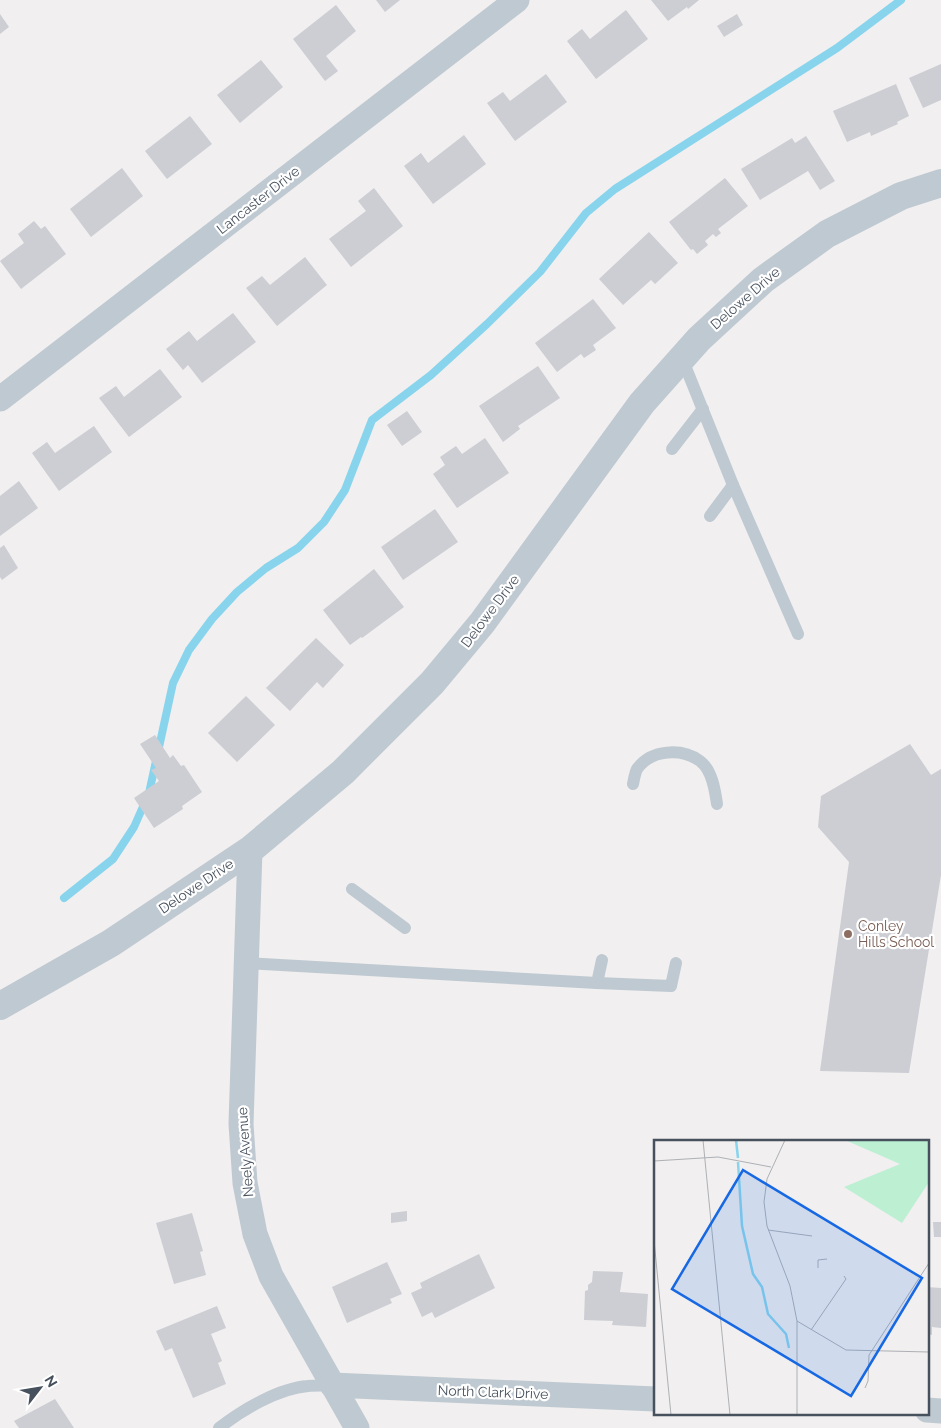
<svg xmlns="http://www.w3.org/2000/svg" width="941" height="1428" viewBox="0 0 941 1428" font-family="Raleway,sans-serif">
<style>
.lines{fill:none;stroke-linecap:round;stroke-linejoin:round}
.stream{stroke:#89d4ed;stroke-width:8}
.building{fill:#ccced4}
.service{stroke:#bfc9d1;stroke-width:12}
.minor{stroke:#bfc9d1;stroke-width:25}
.tertiary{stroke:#bfc9d1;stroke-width:28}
.education-dot{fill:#8d6e63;stroke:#fff;stroke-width:2}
.labels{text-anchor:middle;stroke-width:4.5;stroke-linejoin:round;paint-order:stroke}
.street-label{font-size:14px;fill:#47515d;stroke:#fff}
.education-label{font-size:14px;fill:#785e54;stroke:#fff;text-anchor:start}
.inset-river{fill:none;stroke:#89d4ed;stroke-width:2.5}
.inset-road{fill:none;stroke:#adb0b5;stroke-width:1}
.view{fill:#1768e3;fill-opacity:0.15;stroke:#1768e3;stroke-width:2.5}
.inset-edge{fill:none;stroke:#47515d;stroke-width:2.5}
</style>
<rect width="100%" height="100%" fill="#f1efef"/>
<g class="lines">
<path class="stream" d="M64 898 113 859 134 827 149 793 173 683 189 650 212 619 237 592 266 568 298 548 324 522 345 490 372 420 431 375 487 324 540 272 586 213 615 189 837 48 901 0"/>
</g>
<g class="building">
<path d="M376 0H400L385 12Z"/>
<path d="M651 0H699L688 9 687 7 668 21Z"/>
<path d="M336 5 356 31 326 56 338 71 325 81 293 39Z"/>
<path d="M626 10 648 39 596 79 567 41 582 29 590 39Z"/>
<path d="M0 14 9 27 0 34Z"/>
<path d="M737 14 743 25 724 37 717 26Z"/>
<path d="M261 60 283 87 240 123 217 95Z"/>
<path d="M941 64V100L923 108 909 78Z"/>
<path d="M546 74 567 102 515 141 487 103 503 92 510 101Z"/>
<path d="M896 84 909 116 897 122 898 124 871 136 870 132 847 142 833 111Z"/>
<path d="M190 116 212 144 167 179 145 151Z"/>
<path d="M464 135 486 164 433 204 404 166 421 153 428 163Z"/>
<path d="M806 136 835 181 820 190 808 171 760 200 741 169 792 138 795 143Z"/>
<path d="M122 168 143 196 91 237 70 209Z"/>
<path d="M725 178 748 206 718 229 721 233 716 237 713 234 705 241 708 245 697 254 693 249 691 250 669 222Z"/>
<path d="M374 188 403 226 351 267 329 239 366 211 358 201Z"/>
<path d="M34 221 41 229 45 226 66 254 21 289 0 261 24 243 18 234Z"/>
<path d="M649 232 678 263 655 284 651 280 623 305 599 279Z"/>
<path d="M305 257 327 285 277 326 246 288 262 276 270 285Z"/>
<path d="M593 299 616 328 593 345 596 350 584 358 581 354 557 372 535 343Z"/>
<path d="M233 313 256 342 202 383 188 365 183 370 166 349 189 331 197 341Z"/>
<path d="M538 366 560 398 518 426 520 429 503 442 479 406Z"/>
<path d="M160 369 182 397 129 437 99 398 116 386 124 397Z"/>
<path d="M407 411 422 432 402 446 387 425Z"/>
<path d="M94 426 112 452 59 491 32 453 47 442 55 453Z"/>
<path d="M485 438 509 473 457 508 433 474 445 465 440 457 456 446 462 454Z"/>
<path d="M19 481 38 508 0 536V496Z"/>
<path d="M435 509 458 542 403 580 381 547Z"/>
<path d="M4 545 18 568 2 580 0 577V548Z"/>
<path d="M374 569 404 607 362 638 361 637 350 645 323 610Z"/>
<path d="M316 638 344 665 323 688 317 682 290 711 266 688Z"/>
<path d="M246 696 275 725 237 762 208 733Z"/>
<path d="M155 735 170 758 173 755 181 766 184 765 202 792 182 806 183 809 154 828 134 798 159 781 151 770 156 768 140 744Z"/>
<path d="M910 744 931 775 941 769V875L909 1073 820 1071 849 862 818 827 821 796Z"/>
<path d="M407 1211V1221L391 1223V1213Z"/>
<path d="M192 1213 203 1251 200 1252 206 1275 174 1284 156 1223Z"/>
<path d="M933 1222H941V1237H934Z"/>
<path d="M479 1254 495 1288 435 1318 432 1312 422 1317 411 1293 422 1288 420 1283Z"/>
<path d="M387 1262 402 1294 390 1299 392 1303 347 1323 332 1287Z"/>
<path d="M593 1271 623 1272 620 1292 648 1294 646 1327 612 1325 613 1321 584 1320 585 1291 588 1290V1285L592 1282Z"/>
<path d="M927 1287 941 1288V1328L932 1327V1335L927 1334Z"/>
<path d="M217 1306 226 1328 211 1334 222 1361 218 1363 226 1384 193 1398 172 1348 165 1351 156 1331Z"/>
<path d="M55 1399 74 1428H19L14 1421Z"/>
</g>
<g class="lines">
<g class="service">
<path d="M682 358 733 485 798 634"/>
<path d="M672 449 703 409"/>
<path d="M710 516 733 485"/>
<path d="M633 784C634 779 635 773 637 769 651 749 682 748 700 761 712 770 715 790 717 804"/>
<path d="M352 889 405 928"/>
<path d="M246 963 597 983 671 986 676 963"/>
<path d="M597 983 602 960"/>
<path d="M219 1428C242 1410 279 1388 308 1386 316 1385 324 1386 332 1385"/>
</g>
<g class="minor">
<path d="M0 399 517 0"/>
<path d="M250 850 241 1124 245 1183 255 1234 271 1276 357 1428"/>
<path d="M332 1385 655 1399"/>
<path d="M927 1410 941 1411"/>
</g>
<path class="tertiary" d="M0 1006 111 943 250 850 343 772 432 683 482 623 642 403 699 339 763 280 827 234 901 196 941 183"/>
</g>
<circle class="education-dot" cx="848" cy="934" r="5"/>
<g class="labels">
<g class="street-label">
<text transform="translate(258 200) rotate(-38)" y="5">Lancaster Drive</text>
<text transform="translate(745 298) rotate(-41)" y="5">Delowe Drive</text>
<text transform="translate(490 611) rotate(-53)" y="5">Delowe Drive</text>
<text transform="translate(196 886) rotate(-34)" y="5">Delowe Drive</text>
<text transform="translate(245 1152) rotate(-94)" y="5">Neely Avenue</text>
<text transform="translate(493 1392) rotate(2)" y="5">North Clark Drive</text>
</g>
<g class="education-label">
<text x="858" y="931">Conley<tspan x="858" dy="16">Hills School</tspan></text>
</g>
</g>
<g transform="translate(654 1140)">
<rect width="275" height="275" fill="#f1efef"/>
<path d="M191 0H275V42L248 83 190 47 246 24Z" fill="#bdefd3"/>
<path class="inset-river" d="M82 0 84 18M84 22 88 86 99 134 108 147 114 174 132 194 135 208"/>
<path class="inset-road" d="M49 0 76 275M131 0 113 39 110 62 113 86 136 146 143 181V275M0 21 64 17 117 27M114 90 158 96M0 100 17 275M164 128V120L173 119M143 181 192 210 275 212M157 190 192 139 190 136M211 248 214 241 215 215 275 123"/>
<path class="view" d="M89 30 268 138 197 256 18 149Z"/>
<rect width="275" height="275" class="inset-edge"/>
</g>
<g transform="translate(40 1388) rotate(59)" stroke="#ffffff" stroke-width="4" paint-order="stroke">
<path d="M0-4L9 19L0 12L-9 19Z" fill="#47515d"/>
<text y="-8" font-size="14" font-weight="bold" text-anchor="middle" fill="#47515d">N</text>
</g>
</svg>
